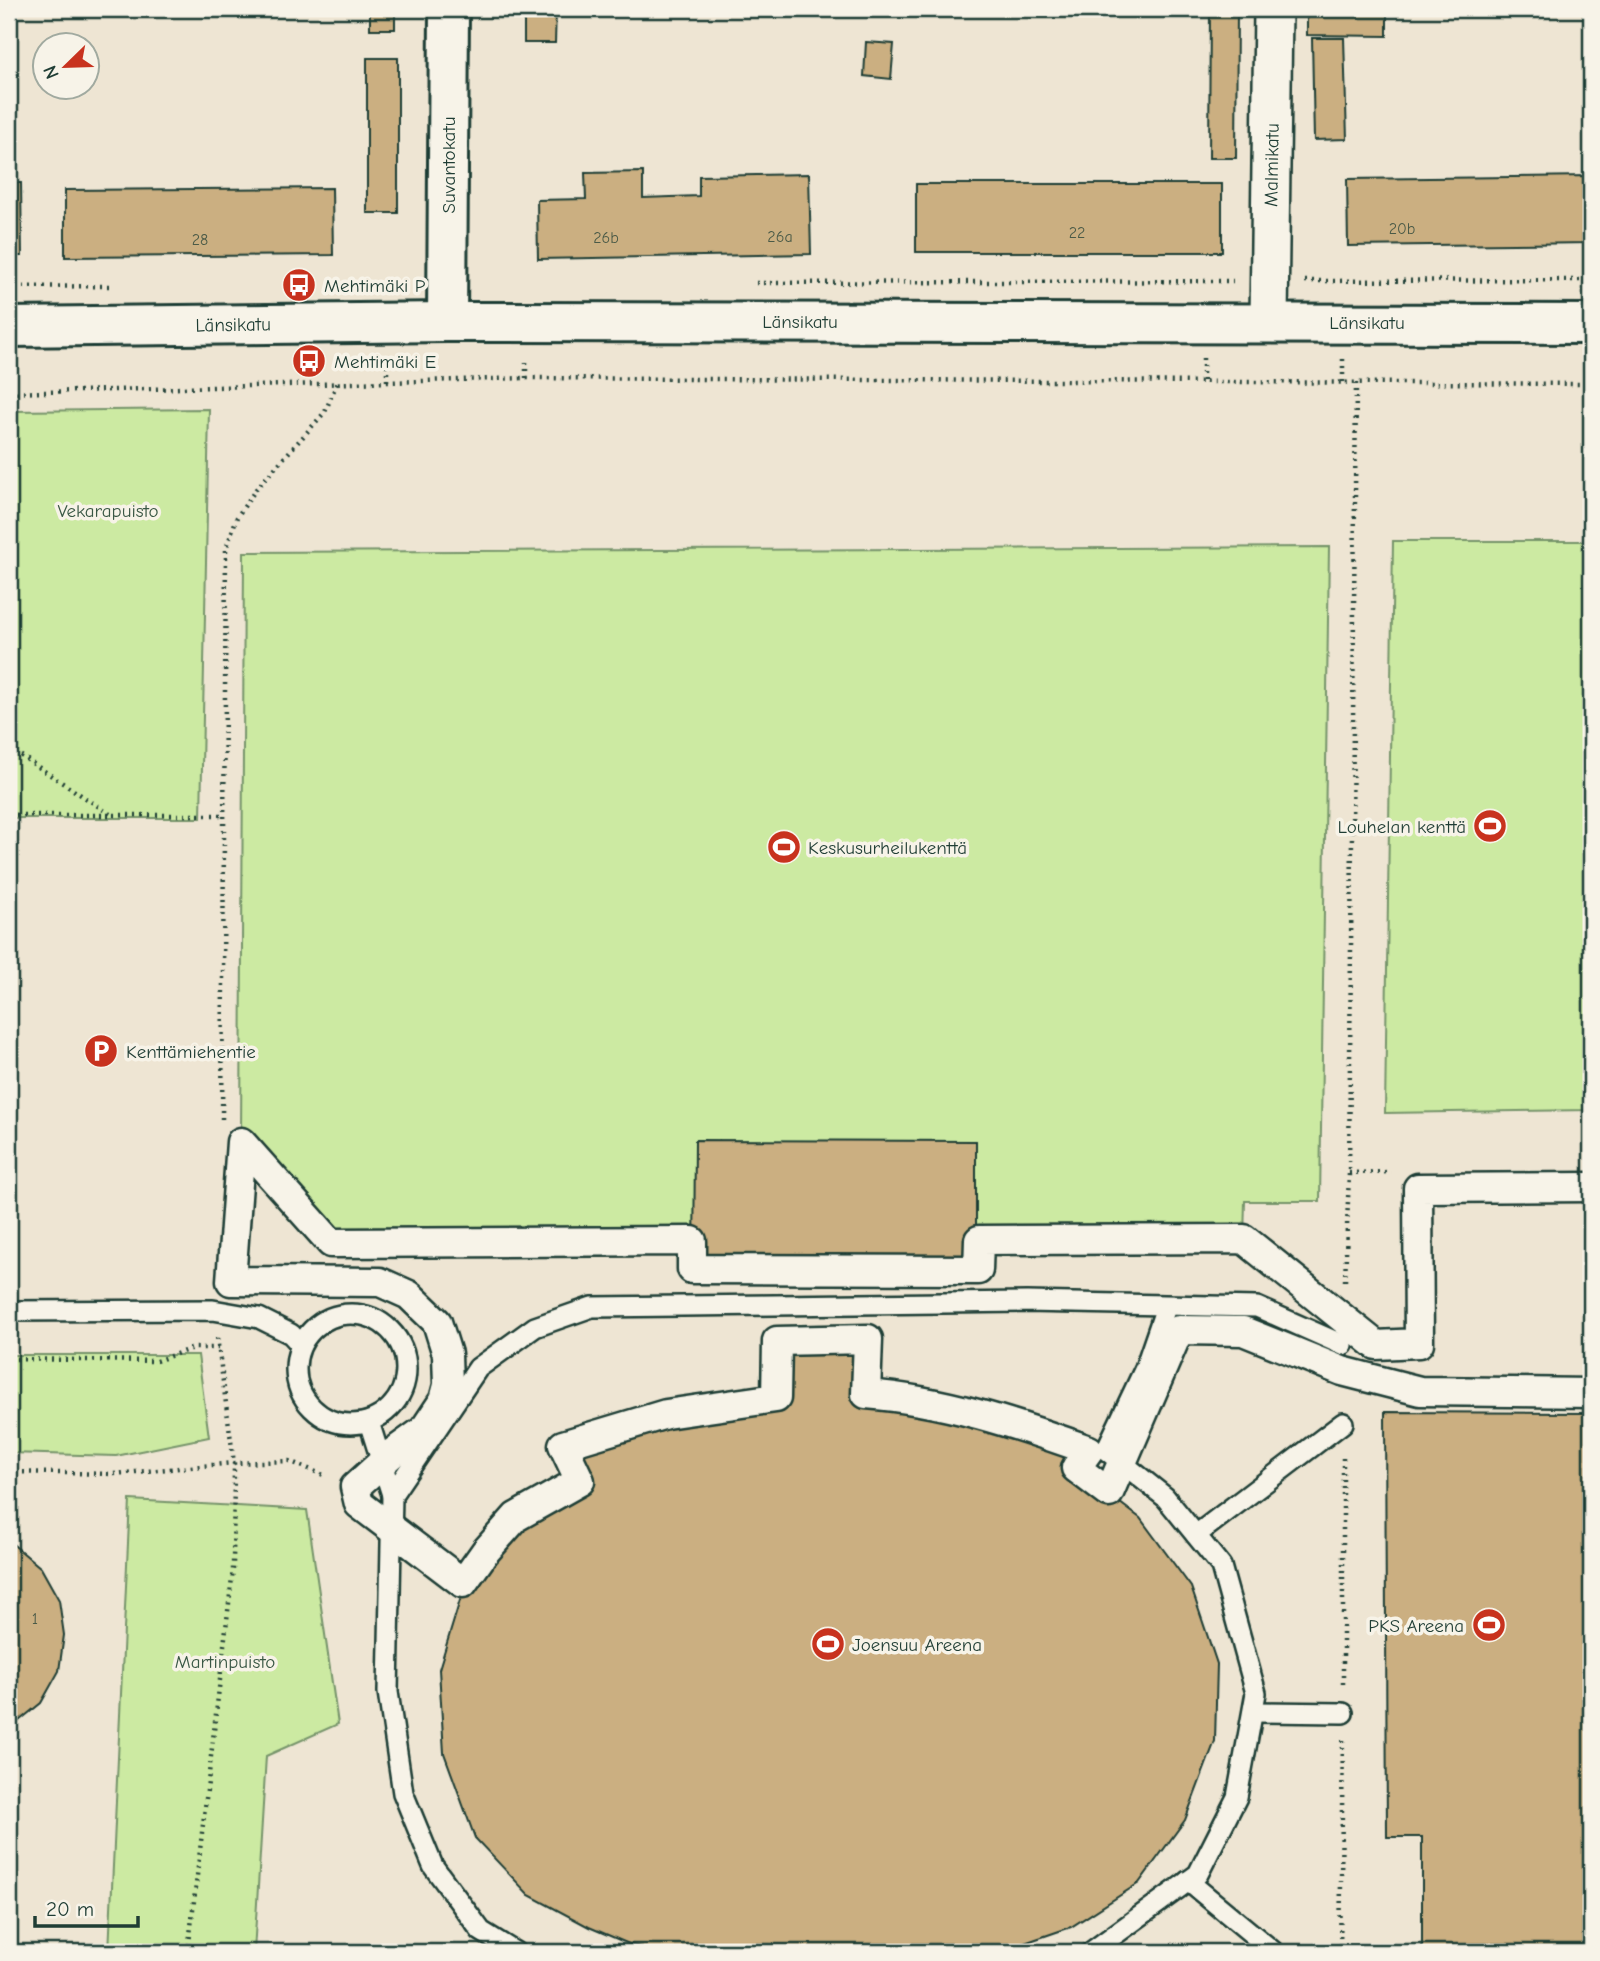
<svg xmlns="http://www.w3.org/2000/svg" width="1600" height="1961" viewBox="0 0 1600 1961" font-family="'Comic Neue',sans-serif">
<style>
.green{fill:#cceaa2;stroke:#76946b;stroke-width:2}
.building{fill:#cbaf81;stroke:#1f3d34;stroke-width:2}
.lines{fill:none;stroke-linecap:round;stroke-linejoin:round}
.service-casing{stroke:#1f3d34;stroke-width:24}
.pedestrian-casing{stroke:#1f3d34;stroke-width:33}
.minor-casing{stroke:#1f3d34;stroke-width:42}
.tertiary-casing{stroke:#1f3d34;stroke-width:44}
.secondary-casing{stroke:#1f3d34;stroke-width:44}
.path{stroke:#1f3d34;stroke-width:4.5;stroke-dasharray:2 5;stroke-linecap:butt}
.service{stroke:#f7f3e8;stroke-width:19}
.pedestrian{stroke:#f7f3e8;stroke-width:28}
.minor{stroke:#f7f3e8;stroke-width:37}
.tertiary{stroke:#f7f3e8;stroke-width:38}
.secondary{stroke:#f7f3e8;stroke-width:38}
.labels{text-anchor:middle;stroke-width:7;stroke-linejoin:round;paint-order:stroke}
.number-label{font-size:16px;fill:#4a5a47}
.street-label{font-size:19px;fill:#1f3d34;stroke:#f7f3e8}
.poi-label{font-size:19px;fill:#1f3d34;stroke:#f7f3e8;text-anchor:start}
.park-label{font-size:19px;fill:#395744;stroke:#f7f3e8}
</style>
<rect width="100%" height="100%" fill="#eee5d3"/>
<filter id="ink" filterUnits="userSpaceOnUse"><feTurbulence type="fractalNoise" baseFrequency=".0143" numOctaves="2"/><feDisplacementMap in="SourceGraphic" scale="14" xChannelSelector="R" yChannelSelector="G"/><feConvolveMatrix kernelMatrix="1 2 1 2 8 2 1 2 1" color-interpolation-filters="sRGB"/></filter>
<g filter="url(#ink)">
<g class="green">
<path d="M209 409 201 818H9V411Z"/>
<path d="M1393 541H1591V1110L1385 1113Z"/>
<path d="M1329 547 1320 1201H1245L1244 1239 331 1243 241 1142 244 552Z"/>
<path d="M9 1355H198L209 1437 116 1456 9 1453Z"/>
<path d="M130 1500 307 1510 338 1724 266 1756 254 1952H109Z"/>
</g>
<g class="building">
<rect x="370" y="9" width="25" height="20"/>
<path d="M524 9H556L555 43H524Z"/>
<path d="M1210 9H1237L1236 158H1209Z"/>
<path d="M1307 9H1387V36L1307 35Z"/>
<path d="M1312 38H1344L1347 139 1314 140Z"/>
<path d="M866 42 894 44 891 79 864 76Z"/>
<rect x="367" y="58" width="31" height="155"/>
<path d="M643 172V198L699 196V176L809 174 811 254 538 259 537 200 586 199 585 173Z"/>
<path d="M1591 176V243L1348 246 1347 179Z"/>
<path d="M9 183H21L22 256H9Z"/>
<rect x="916" y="184" width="306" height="68"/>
<path d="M332 188 333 255 65 257V190Z"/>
<path d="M695 1140 976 1141V1268L694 1267Z"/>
<path d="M867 1340 865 1395 1087 1450 1075 1469 1140 1518 1191 1587 1217 1664 1215 1741 1185 1820 1139 1883 1071 1927 998 1952H659L629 1944 589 1927 529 1895 475 1838 444 1753 439 1669 465 1584 487 1552 581 1481 565 1446 777 1399 778 1342Z"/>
<path d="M1385 1412 1591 1413V1952H1422V1837H1387Z"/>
<path d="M9 1541 41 1568 59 1600 64 1635 59 1671 41 1703 9 1729Z"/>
</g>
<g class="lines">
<g class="service-casing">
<g id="service">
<path d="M9 1311 213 1310 259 1318 291 1334 301 1345"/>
<circle cx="351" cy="1369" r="55"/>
<path d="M369 1422 392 1495 478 1368 535 1327 592 1307 1027 1302 1257 1307 1343 1345"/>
<path d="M392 1495 388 1692 403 1793 433 1866 481 1931 515 1952"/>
<path d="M1196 1535 1343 1423"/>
<path d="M1253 1712 1343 1713"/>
<path d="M1188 1881 1274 1952"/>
<path d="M1091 1952 1198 1874 1237 1797 1256 1693 1221 1566 1165 1497 1106 1450 1145 1368 1166 1307"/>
</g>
</g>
<g class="pedestrian-casing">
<path id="pedestrian" d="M1591 1187 1418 1188 1419 1343 1376 1345 1244 1239 979 1240 978 1270 692 1269V1241L331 1243 241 1142 231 1281 380 1282 409 1295 437 1322 447 1354 448 1385 444 1400 424 1430 395 1451 355 1487 359 1504 463 1583 485 1552 516 1517 580 1481 563 1445 666 1414 776 1398 777 1341 868 1339 866 1394C944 1400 1016 1424 1089 1450L1076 1468 1109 1493 1179 1330 1243 1331 1342 1371 1420 1391 1591 1393"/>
</g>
<g class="minor-casing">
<path id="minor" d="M1269 321 1273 9"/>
</g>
<g class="tertiary-casing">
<path id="tertiary" d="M447 322 1591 324"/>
</g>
<g class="secondary-casing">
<path id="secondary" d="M9 327 447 322 449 9"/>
</g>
<g class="path">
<path d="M1305 281 1591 280"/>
<path d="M756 283 1233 281"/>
<path d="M9 287 110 286"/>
<path d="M1203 358V382"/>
<path d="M1343 359V383"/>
<path d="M526 378V358"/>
<path d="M387 381V357"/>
<path d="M9 393 526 378 1591 384"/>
<path d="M9 748 110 814"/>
<path d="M9 815H224"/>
<path d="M222 1119 226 549 237 517 256 489 325 412 337 383"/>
<path d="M1349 1173 1391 1172"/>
<path d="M1345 1281 1349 1173 1356 383"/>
<path d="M9 1359 156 1361 193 1348H218"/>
<path d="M1343 1458V1687"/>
<path d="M9 1472 114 1474 234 1463 289 1461 326 1476"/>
<path d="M188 1952 233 1569 234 1463 217 1337"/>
<path d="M1340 1952 1343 1738"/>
</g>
<use href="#service" class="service"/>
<use href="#pedestrian" class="pedestrian"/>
<use href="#minor" class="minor"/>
<use href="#tertiary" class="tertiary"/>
<use href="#secondary" class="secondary"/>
</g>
</g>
<defs>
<g id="bus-disc" transform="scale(1.75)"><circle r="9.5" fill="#c8321e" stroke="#f7f3e8"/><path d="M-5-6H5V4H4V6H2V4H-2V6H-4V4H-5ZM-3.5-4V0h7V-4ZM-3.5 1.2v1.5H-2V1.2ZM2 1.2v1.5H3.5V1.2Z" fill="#fff"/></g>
<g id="stadium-disc" transform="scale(1.75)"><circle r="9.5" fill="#c8321e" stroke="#f7f3e8"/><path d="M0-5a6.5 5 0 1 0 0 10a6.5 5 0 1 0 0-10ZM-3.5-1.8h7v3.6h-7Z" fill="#fff"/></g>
<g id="parking-disc" transform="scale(1.75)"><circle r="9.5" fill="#c8321e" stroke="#f7f3e8"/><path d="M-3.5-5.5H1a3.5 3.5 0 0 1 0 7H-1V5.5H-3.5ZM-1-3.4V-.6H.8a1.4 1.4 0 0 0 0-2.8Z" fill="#fff"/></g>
</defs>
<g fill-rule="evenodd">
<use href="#bus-disc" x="299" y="285"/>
<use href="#bus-disc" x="309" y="361"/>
<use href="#stadium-disc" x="1490" y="826"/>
<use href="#stadium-disc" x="784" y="847"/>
<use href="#parking-disc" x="101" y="1051"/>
<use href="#stadium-disc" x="1489" y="1625"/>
<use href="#stadium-disc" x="828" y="1644"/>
</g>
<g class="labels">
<g class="number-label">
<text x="1402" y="234">20b</text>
<text x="1077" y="238">22</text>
<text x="780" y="242">26a</text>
<text x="606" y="243">26b</text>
<text x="200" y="245">28</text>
<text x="35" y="1624">1</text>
</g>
<g class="street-label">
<text transform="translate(448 165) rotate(-90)" y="7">Suvantokatu</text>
<text transform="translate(1271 165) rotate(-89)" y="7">Malmikatu</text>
<text x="800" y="328">Länsikatu</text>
<text x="1367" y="329">Länsikatu</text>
<text transform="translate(233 324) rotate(-1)" y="7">Länsikatu</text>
</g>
<g class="poi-label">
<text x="324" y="292">Mehtimäki P</text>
<text x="334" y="368">Mehtimäki E</text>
<text x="1466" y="833" text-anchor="end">Louhelan kenttä</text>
<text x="808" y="854">Keskusurheilukenttä</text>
<text x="126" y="1058">Kenttämiehentie</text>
<text x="1464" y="1632" text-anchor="end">PKS Areena</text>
<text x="852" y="1651">Joensuu Areena</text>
</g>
<g class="park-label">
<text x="108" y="517">Vekarapuisto</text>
<text x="225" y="1668">Martinpuisto</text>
</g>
</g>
<rect width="1600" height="1961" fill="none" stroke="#f7f3e8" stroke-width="35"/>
<rect x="18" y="18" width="1565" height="1926" fill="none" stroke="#1f3d34" stroke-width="2.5" filter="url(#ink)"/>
<g transform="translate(66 66) rotate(247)"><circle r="33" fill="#f7f3e8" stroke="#a1aaa0" stroke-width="2"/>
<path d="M0-5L12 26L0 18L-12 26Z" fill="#c8321e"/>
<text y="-10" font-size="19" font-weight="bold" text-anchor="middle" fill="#1f3d34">N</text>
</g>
<path d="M35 1916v10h103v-10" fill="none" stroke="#1f3d34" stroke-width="3.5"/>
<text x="46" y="1916" font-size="21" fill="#1f3d34" stroke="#f7f3e8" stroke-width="5" paint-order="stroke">20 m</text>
</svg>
